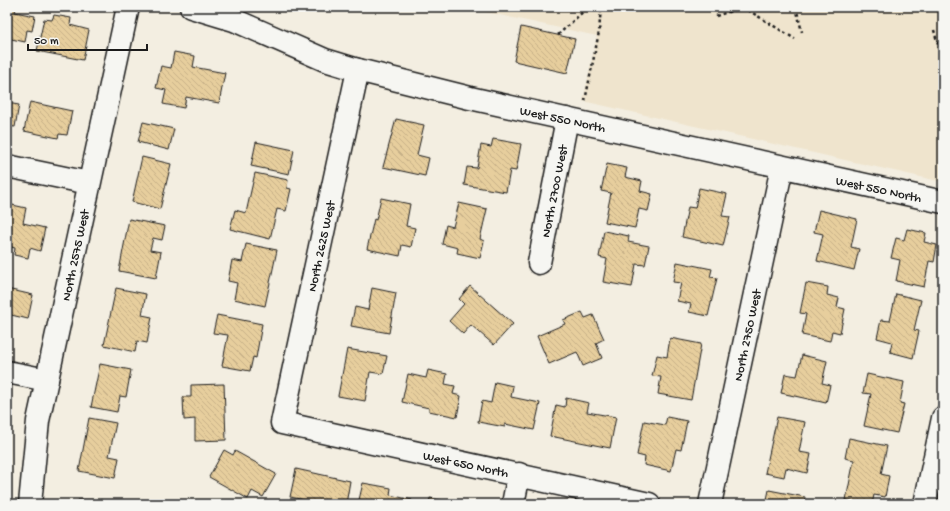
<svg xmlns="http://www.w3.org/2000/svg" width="950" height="511" font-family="'Gochi Hand',sans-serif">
<defs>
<pattern id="building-back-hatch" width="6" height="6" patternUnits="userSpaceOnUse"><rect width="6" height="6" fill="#e7ce9d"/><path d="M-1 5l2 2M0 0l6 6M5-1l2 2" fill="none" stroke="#c6b087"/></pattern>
</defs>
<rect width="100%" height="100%" fill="#f3eee1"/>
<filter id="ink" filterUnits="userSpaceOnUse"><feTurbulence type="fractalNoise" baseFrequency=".025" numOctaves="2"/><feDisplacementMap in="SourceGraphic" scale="8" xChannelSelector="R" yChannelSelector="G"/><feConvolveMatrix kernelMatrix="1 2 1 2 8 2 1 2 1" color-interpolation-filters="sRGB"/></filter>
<g filter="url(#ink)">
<polygon fill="#efe4cd" points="477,7 943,7 943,182 583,101 597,36 477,10"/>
<g fill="url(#building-back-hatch)" stroke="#1c1c1c">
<polygon points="7,7 16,7 15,12 35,16 32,31 27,30 25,42 7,38"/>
<polygon points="54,15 71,18 70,25 89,30 83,60 37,51 44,19 52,20"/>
<polygon points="521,27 575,39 567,73 514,61"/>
<polygon points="174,52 195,56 193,67 225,73 219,103 186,97 184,108 163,104 166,90 156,88 161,66 171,68"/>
<polygon points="30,102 72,111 67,135 59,134 58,138 24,131"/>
<polygon points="7,103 19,105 15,127 7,126"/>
<polygon points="396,119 424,125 417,155 429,158 425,176 383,167"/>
<polygon points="143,122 174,129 169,150 138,142"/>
<polygon points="493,139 521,144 516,171 510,170 506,192 464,185 467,167 477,168 481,145 491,147"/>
<polygon points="256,142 294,150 289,174 251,166"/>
<polygon points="142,157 171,164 160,209 132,202"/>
<polygon points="607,164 627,168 625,177 642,181 640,191 652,194 648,211 639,209 635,228 605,222 611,193 601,191"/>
<polygon points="255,173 288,180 287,188 291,189 286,211 277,209 270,239 230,229 235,210 246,213"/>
<polygon points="699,188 727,194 722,216 730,217 723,246 682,237 688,207 695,208"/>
<polygon points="381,198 410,204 406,226 415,228 411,247 402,245 400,256 367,249 374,219 376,220"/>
<polygon points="459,203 487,209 480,239 484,241 480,258 457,253 458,248 442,244 446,225 453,227"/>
<polygon points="8,204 26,208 23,223 45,228 40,251 30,248 28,258 14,255 15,248 7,246"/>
<polygon points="819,210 857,219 851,247 859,249 854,270 817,261 823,234 814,232"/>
<polygon points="129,219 165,226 162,240 153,238 150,250 161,252 156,278 119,271"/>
<polygon points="907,229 926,233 924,242 937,245 934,262 929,261 924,287 896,281 900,260 891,258 896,238 904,240"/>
<polygon points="604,231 629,236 628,242 649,246 645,265 636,264 632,287 603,282 607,259 599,257"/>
<polygon points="246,244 277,250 265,306 234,299 237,283 228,281 232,260 242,262"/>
<polygon points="677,262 712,269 710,277 717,278 708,316 689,312 691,304 677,301 681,283 673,282"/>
<polygon points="806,283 828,287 827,295 839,298 837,307 845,309 840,333 832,331 830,341 802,335 806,314 800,313"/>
<polygon points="470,286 513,324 494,345 471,325 463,334 449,321 464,304 459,299"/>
<polygon points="116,288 146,294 142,315 152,317 147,343 137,341 135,352 104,345"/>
<polygon points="372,288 396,293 389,333 351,326 355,307 368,310"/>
<polygon points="7,289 33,295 28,319 7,314"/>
<polygon points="896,294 921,300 914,330 919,331 913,358 890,352 892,342 877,338 881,320 890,321"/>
<polygon points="582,312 585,318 593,315 604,339 596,343 602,358 583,366 577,352 549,364 537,336 565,324 563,320"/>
<polygon points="217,315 262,324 256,358 253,357 250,371 222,366 228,335 213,333"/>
<polygon points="670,338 701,344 691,400 658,394 661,377 652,376 657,355 667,357"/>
<polygon points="347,349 387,356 383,374 370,372 365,401 338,396"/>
<polygon points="802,355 827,361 822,383 830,385 826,403 781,393 785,374 797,376"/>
<polygon points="100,364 131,370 126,397 120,396 117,412 91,407"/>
<polygon points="428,370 447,374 445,384 455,386 453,394 461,396 457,417 429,411 429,408 402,402 408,374 426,378"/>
<polygon points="867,374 904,382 900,403 904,404 897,433 864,426 871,394 863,393"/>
<polygon points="495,382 513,386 511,397 540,403 534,430 505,424 505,427 478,422 482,401 491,403"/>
<polygon points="224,384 226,440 195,441 195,419 184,420 183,397 191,397 191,385"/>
<polygon points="566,398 589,403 587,412 616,417 610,448 550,436 556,405 565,407"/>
<polygon points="667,417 687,421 681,450 676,449 671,471 644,465 645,457 637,455 644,421 665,425"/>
<polygon points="777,417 805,422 799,452 811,454 807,473 786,468 784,477 765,473"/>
<polygon points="89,418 116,423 109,456 119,458 115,478 79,471"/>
<polygon points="849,438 887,446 881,474 889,476 885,497 874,495 872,504 846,500 854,460 845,458"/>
<polygon points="224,450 233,455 235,451 276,474 263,497 252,491 248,499 209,477"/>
<polygon points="296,469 350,481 346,504 310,504 310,501 290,497"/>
<polygon points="363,483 391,488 390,495 412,500 411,504 358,504"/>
<polygon points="769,490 805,497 804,504 766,504"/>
<polygon points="430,498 459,504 429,504"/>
<polygon points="78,500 102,500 102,504 77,504"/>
</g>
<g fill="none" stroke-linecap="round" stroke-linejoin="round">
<defs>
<g id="minor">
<polyline points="191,7 234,20 325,60 358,70 470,98 943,202"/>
<polyline points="358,70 282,423 649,504"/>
<polyline points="7,166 89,183"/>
<polyline points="539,263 567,119"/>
<polyline points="7,372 47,380"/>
<polyline points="30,504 38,421 128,7"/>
<polyline points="513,504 519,474"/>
<polyline points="710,504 782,167"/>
<polyline points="925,504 943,418"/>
</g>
</defs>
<use href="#minor" stroke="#1c1c1c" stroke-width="25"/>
<g stroke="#1c1c1c" stroke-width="2.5" stroke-dasharray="3 3" stroke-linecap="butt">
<polyline points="743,7 795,39"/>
<polyline points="796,7 802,32"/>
<polyline points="870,10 872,7"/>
<polyline points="716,16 743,7"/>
<polyline points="934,30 940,52"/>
<polyline points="558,35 588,7"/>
<polyline points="585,101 599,32 601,7"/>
</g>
<use href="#minor" stroke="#f6f6f2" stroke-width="22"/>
</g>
</g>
<g text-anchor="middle" stroke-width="3.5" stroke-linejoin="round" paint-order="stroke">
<g font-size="13" fill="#1c1c1c" stroke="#f6f6f2">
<text transform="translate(563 118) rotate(12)" y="5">West 550 North</text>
<text transform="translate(879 188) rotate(12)" y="5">West 550 North</text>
<text transform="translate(553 191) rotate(-79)" y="5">North 2700 West</text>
<text transform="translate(320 246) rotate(-78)" y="5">North 2625 West</text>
<text transform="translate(74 255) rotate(-78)" y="5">North 2575 West</text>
<text transform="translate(746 335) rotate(-78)" y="5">North 2750 West</text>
<text transform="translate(466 463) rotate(12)" y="5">West 650 North</text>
</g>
</g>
<rect width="950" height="511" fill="none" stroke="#f6f6f2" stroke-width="24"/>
<rect x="12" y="12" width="926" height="487" fill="none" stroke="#1c1c1c" stroke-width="1.5" filter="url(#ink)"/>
<path d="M28 44v6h119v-6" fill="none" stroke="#1c1c1c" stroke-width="2"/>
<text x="34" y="44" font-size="12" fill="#1c1c1c" stroke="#f6f6f2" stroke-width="3" paint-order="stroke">50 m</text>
</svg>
